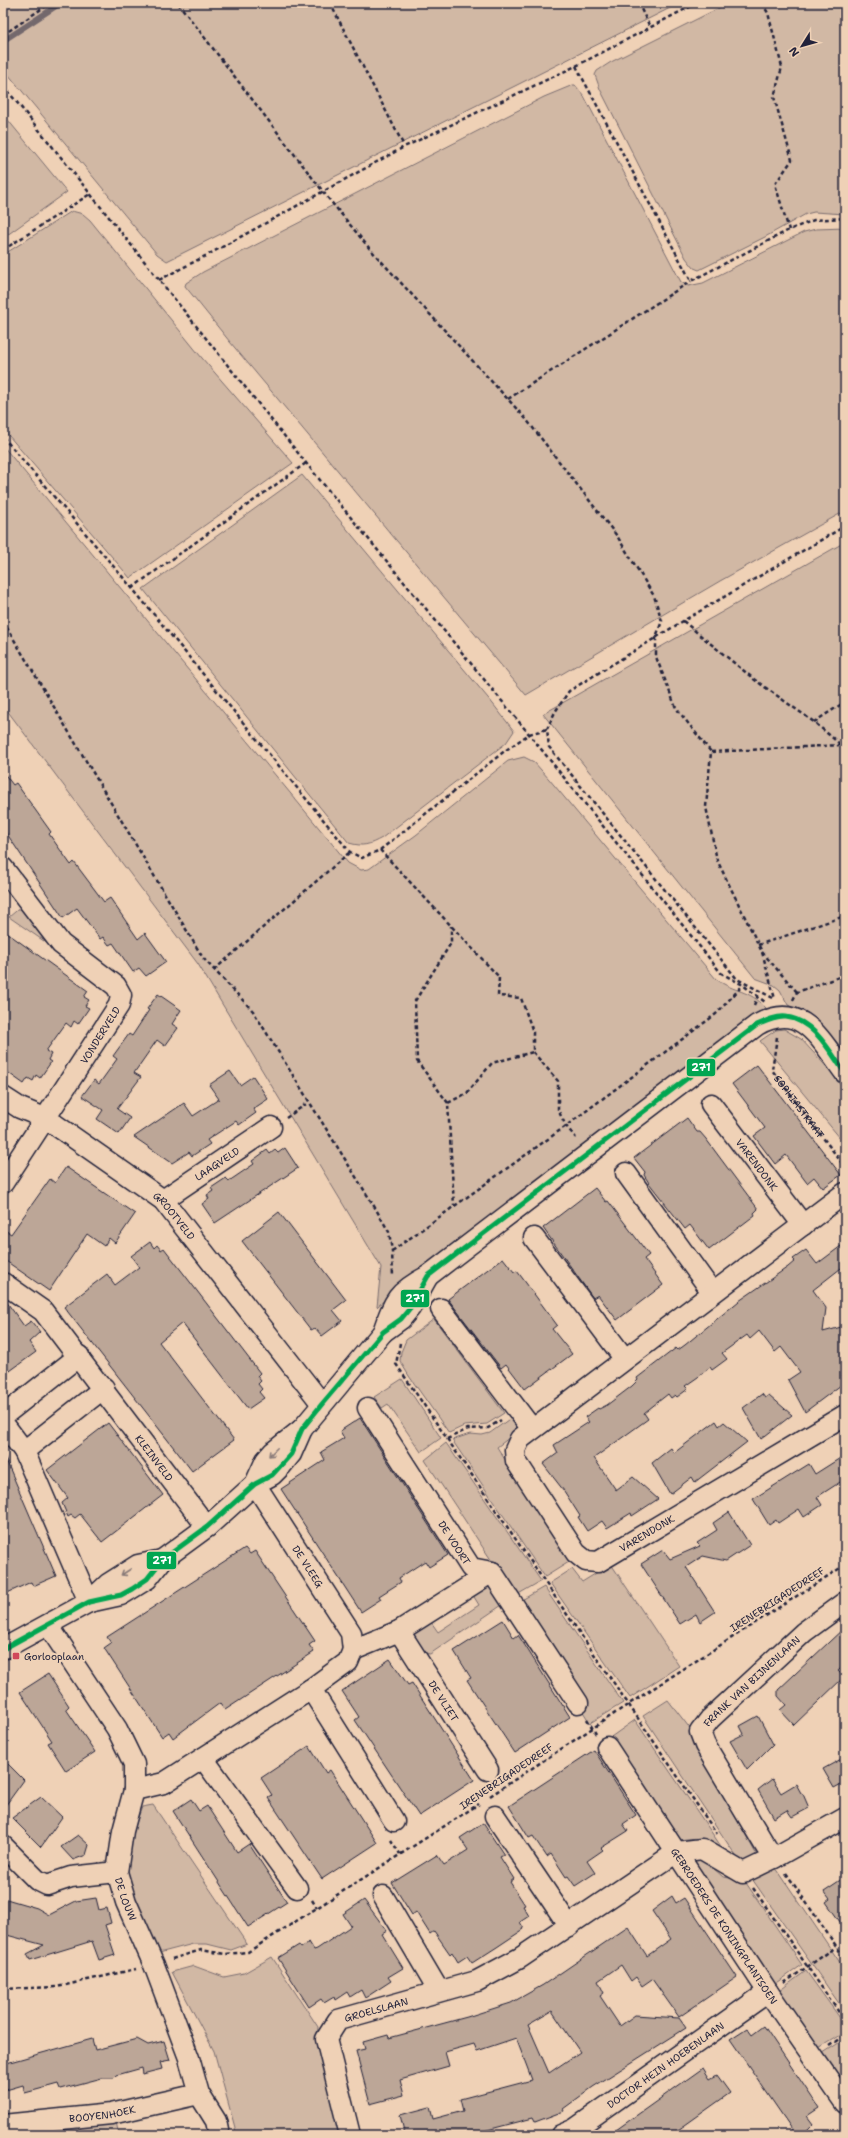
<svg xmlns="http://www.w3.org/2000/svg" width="848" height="2138" font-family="'Shantell Sans',sans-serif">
<rect width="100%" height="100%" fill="#efd1b6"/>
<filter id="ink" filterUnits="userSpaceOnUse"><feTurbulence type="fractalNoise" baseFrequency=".025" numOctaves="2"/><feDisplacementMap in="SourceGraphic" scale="8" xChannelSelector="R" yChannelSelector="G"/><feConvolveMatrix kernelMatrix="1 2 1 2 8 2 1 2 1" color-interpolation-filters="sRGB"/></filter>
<g filter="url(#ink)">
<g fill="#d1b8a4" stroke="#7a6d70">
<polygon points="3,3 680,3 167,261 157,254 3,68"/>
<polygon points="729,3 845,3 845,214 814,212 806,214 765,237 699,270 694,268 686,258 600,89 595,75 597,71 611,62"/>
<polygon points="573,85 575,85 584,96 681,282 688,286 703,283 804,232 816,229 845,228 845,511 720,581 526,695 230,342 185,286 186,283 203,272 544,97"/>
<polygon points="3,114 67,192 3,238"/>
<polygon points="72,211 83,214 90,220 202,358 293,463 130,578 3,429 3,255"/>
<path d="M3 446 348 863 361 870 369 869 416 835 508 761 524 757 534 762 549 779 716 979C735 993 749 989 766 1008L745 1022 403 1283 377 1307 381 1267 198 964 3 705Z"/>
<path d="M302 475 493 704 514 731 506 743 382 838C369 845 363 847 349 843L143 589Z"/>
<polygon points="845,542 845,1051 816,1020 788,1005 780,990 774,985 755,978 543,714"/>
<polygon points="22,906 54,948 9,917"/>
<polygon points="784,1029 801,1039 845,1087 845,1144 760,1041 776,1030"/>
<polygon points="434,1319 504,1413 487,1424 464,1426 449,1433 409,1376 400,1361 401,1352 406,1340"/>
<polygon points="402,1379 441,1438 421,1452 388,1404 382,1408 374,1397"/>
<polygon points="512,1417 522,1428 497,1447 569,1562 545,1577 452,1440 470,1434 482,1435 490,1433"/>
<polygon points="446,1443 541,1581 515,1596 425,1460"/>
<polygon points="611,1564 679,1666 630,1698 550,1583 572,1569 582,1582"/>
<polygon points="488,1581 505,1603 430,1654 424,1653 412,1635 413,1630 429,1619 438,1632 479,1605 471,1592"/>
<polygon points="544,1587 623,1703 590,1723 582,1710 588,1705 520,1601"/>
<polygon points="668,1700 692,1731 692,1739 759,1859 754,1862 740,1862 643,1716"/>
<path d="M635 1720 731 1861C710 1841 707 1834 676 1841L608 1739Z"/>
<path d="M153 1805 247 1944 231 1950 207 1944H193L159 1953C150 1933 126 1886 126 1867 126 1846 135 1826 142 1807Z"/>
<polygon points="686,1855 699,1855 723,1877 744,1880 802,1965 774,1985"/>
<polygon points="776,1868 845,1970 845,2012 750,1876"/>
<polygon points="272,1957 318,2027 317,2036 341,2135 237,2135 214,2051 172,1972 194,1966 224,1977 244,1973"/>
<polygon points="806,1971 845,2025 845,2032 817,2049 779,1991"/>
<polygon points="845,2039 845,2091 820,2055"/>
<polygon points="116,2122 119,2135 82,2135 80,2127"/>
</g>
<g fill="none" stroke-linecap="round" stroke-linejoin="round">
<polyline stroke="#73676c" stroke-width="5.5" points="3,41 61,3"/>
</g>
<g fill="#bca697" stroke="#22223b" fill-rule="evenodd">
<polygon points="3,772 13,785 16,783 51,832 49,834 71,865 74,862 104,902 110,898 138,939 145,933 166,962 146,976 139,968 133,972 113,943 109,945 103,937 100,939 77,908 63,918 3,828"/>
<polygon points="3,930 88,991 84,997 89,1000 85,1006 89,1008 78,1024 74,1021 71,1027 66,1023 46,1051 51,1054 48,1060 51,1062 40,1078 36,1075 33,1081 28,1078 24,1084 3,1069"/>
<polygon points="158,994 181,1010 172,1024 178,1028 165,1046 157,1040 134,1073 141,1077 117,1109 130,1118 119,1134 97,1119 103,1110 82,1096 94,1080 99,1084 117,1059 113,1056 129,1034 132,1036 149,1010 147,1009"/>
<polygon points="757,1065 841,1175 823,1188 814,1177 807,1183 786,1155 775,1164 754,1136 765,1128 732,1084"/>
<polygon points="230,1071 240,1085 253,1076 268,1099 253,1109 256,1113 239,1125 236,1121 207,1140 210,1144 192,1156 189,1152 172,1163 134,1137 184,1103 193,1116 219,1099 209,1085"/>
<polygon points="687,1118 697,1132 700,1132 706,1139 758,1209 754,1213 755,1215 709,1250 690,1225 685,1229 649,1183 644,1175 645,1172 634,1158"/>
<polygon points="285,1148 298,1168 215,1223 202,1204 209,1199 207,1195 213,1191 211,1188 226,1178 229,1181 254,1164 252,1161 267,1150 270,1154 275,1150 278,1153"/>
<polygon points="66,1167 135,1214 115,1243 109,1238 104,1246 87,1234 49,1291 3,1259 3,1229 11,1234 50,1179 55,1183"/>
<polygon points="595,1188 606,1202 608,1201 649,1255 644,1259 663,1285 617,1320 598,1295 593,1298 543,1228"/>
<polygon points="279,1212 346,1300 333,1310 342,1321 322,1336 315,1328 311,1330 242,1241"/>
<polygon points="150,1242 154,1248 157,1245 161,1250 164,1248 260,1373 257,1376 261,1381 258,1384 262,1389 259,1392 264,1398 248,1409 182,1323 159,1342 234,1440 192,1471 64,1307 107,1274 115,1285 139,1267 131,1256"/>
<polygon points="845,1243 845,1265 813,1290 826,1308 823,1332 845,1326 845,1382 805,1412 788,1380 800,1372 781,1347 775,1352 759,1331 750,1339 747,1335 722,1353 727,1359 712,1370 710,1367 698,1377 685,1386 688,1389 677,1397 675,1395 671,1398 668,1394 644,1413 648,1419 594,1458 616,1490 633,1477 658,1499 632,1516 631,1513 607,1528 602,1521 587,1531 578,1517 580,1516 564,1491 543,1464 558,1453 554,1445 589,1422 585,1417 598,1408 599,1409 607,1405 632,1386 638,1380 637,1378 676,1348 678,1350 685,1345 739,1301 788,1267 795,1261 793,1259 806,1250 817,1264"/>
<polygon points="503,1258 514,1272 517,1271 523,1279 557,1325 552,1329 572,1354 525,1389 506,1364 501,1368 448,1299"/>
<polygon points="3,1297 24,1326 31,1321 40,1332 29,1342 36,1352 3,1376"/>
<polygon points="762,1394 765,1398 769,1395 792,1415 761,1439 743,1408"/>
<polygon points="360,1418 448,1555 429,1567 425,1561 399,1578 401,1582 379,1596 381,1599 361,1612 281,1489 325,1460 321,1452 344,1438 340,1431"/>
<polygon points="716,1421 719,1426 724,1422 747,1442 695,1482 692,1477 670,1494 652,1463 671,1448 674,1453"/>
<polygon points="108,1423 163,1495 102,1542 80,1514 75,1518 71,1515 68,1517 62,1503 68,1498 47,1470"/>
<polygon points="3,1453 56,1576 33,1586 31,1582 3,1595"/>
<polygon points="845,1455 845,1479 817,1497 822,1505 804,1517 799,1509 778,1523 776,1520 769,1525 753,1499 809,1464 815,1474"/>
<polygon points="729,1512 750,1545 726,1561 703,1556 686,1567 715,1612 700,1622 696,1614 680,1624 641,1564 663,1550 670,1559 700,1546 697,1543 717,1530 713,1523"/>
<polygon points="245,1548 250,1554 255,1551 315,1641 309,1645 314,1652 225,1710 220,1703 173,1738 169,1732 162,1737 104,1648 111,1643 107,1637"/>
<polygon points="503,1620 514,1638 518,1635 524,1644 570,1717 515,1753 467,1680 471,1678 454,1651"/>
<polygon points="845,1627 845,1664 838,1671 844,1677 794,1725 780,1710 786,1705 778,1696 778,1690"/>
<polygon points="390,1659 408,1685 412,1683 474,1780 419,1816 355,1720 359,1717 342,1691"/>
<polygon points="48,1674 69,1706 66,1709 95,1752 66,1771 48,1743 52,1741 20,1692"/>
<polygon points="758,1716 773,1744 747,1770 730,1741 744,1734 740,1726"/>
<polygon points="309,1746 326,1773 330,1770 377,1843 322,1879 268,1798 272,1795 261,1778"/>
<polygon points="594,1750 636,1815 623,1824 628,1831 601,1848 603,1850 587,1861 595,1873 575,1886 568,1876 566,1877 551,1854 547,1857 533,1836 529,1838 509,1806"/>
<polygon points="845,1757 845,1782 834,1788 823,1769"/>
<polygon points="3,1759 24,1780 3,1809"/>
<polygon points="772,1779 781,1793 796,1784 801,1793 803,1794 809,1808 792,1817 787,1810 774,1818 758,1790"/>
<polygon points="41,1797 62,1817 41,1847 12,1818"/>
<polygon points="191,1799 199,1811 207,1806 237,1852 249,1844 287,1902 248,1927 173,1811"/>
<polygon points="483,1823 504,1855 500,1857 514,1879 510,1882 525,1905 523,1906 529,1916 520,1922 524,1929 497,1947 472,1963 467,1956 458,1962 452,1952 450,1954 434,1931 430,1934 416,1912 412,1915 392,1883 437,1855 444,1865 468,1850 460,1838"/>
<polygon points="78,1835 89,1845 86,1855 73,1860 61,1847"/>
<polygon points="845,1877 845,1929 826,1902 830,1899 824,1891"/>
<path d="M672 1896 676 1903 684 1898 737 1977 679 2017 652 1979 642 1986 636 1977 631 1981 621 1965 598 1981 604 1993 600 1996 620 2026 635 2015 679 2018 686 2028 593 2087 563 2109 564 2111 535 2122 533 2118 468 2135H405L400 2115 430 2107 433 2119 463 2111 460 2099 532 2080 516 2038 477 2051 474 2044 445 2052 449 2066 400 2080 404 2095 370 2104 356 2051 365 2049 363 2042 388 2035 389 2038 467 2017 511 2003 543 1985 628 1927 647 1956 671 1939 652 1911ZM552 2011 580 2052 549 2073 528 2025Z"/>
<polygon points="3,1898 37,1908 49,1915 76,1901 96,1898 99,1910 107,1908 111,1923 105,1925 115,1955 99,1960 92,1941 30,1960 27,1954 44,1945 3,1934"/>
<polygon points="364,1900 387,1931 382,1934 403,1968 388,1977 391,1981 365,1998 361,1990 350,1997 347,1992 335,2000 334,1997 324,2003 321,1999 309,2007 278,1958 299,1945 301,1948 309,1942 314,1950 317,1949 351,1926 343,1914"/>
<polygon points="764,2026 819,2108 807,2116 813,2124 802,2135 796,2135 730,2039 747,2028 752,2035"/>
<polygon points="92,2039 95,2050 137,2039 148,2045 164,2041 170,2060 160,2062 162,2069 150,2072 143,2074 142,2068 117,2075 114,2078 102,2078 60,2089 58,2084 25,2093 23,2085 6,2090 3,2080 3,2064"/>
<polygon points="703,2068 710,2079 717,2075 730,2093 671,2135 609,2135"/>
</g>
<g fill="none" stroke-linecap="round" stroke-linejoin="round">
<defs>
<g id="minor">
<polyline points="3,868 61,944 116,986 121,995 119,1005 3,1183"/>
<path id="s2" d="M3 1097 20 1108 47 1119 163 1200 322 1404"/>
<path id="s3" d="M711 1104 803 1225"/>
<polyline points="626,1173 712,1292"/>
<path id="s4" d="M845 1193 520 1439 515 1450 516 1461 576 1553 586 1561 598 1562 845 1415"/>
<path id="s5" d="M163 1200 271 1127"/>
<polyline points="534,1238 624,1358"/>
<path id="s6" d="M3 1283 43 1311 207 1527"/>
<polyline points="441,1309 532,1429"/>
<path d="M383 1332C394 1300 397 1292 428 1276L757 1025C802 999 821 1041 845 1073"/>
<path id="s7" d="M368 1408 471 1568 492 1572 578 1703"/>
<polyline points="3,1416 79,1356"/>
<polyline points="3,1423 24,1451"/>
<polyline points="255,1484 266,1460 273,1452 302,1429 383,1332 401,1319 410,1308 428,1276"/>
<path id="s8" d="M255 1484 351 1633 353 1650"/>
<polyline points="89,1602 121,1595 147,1579 162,1560 207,1527 255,1484 272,1475 282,1465 291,1454 302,1429"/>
<polyline points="89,1602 24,1451 104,1388"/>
<path id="s9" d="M48 1625 117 1729 134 1764V1790L123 1831 117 1872 126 1902 154 1965 189 2058 199 2094 216 2121 219 2135"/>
<path id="s10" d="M399 1631 488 1770"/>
<polyline points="3,1649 89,1602 108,1584 138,1565 162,1560"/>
<polyline points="311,1689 394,1821"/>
<path id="s11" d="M607 1747 768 1992 845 2103"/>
<polyline points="203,1758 297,1888"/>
<polyline points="134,1790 164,1783 311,1689 348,1662 353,1650 399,1631 492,1572"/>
<polyline points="495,1816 569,1926"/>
<polyline points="3,1846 37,1880 47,1885 71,1877 117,1872"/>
<path id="s12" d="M774 1858 766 1847 705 1745 700 1732 710 1719 804 1632 845 1602"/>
<polyline points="383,1896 439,1991"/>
<path id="s13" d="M3 2125 111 2114 199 2094"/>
<path id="s14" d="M350 2135 326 2039 338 2020 477 1981 520 1958 677 1852 702 1849 743 1873 774 1858 845 1818"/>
<path id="s15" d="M561 2135 575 2129 768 1992"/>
</g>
</defs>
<use href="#minor" stroke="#22223b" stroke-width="23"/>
<g stroke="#22223b" stroke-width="2.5" stroke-dasharray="4 3" stroke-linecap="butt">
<polyline points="178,3 328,198 370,249 526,419 617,536 654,596 662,621 656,637 656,657 676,708 711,752 706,807 717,860 762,952 775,999"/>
<polyline points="330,3 404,146"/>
<polyline points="638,3 650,27"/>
<polyline points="762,3 768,13 782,67 774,97 792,160 775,184 789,230"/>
<polyline points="3,35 50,3"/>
<polyline points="576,66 691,281 789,230 814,220 845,218"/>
<polyline points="3,85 306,463 529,734 721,973 743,985 765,1002"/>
<polyline points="3,250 90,194"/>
<polyline points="159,280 213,252 404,147 576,66 697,3"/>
<polyline points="508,399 691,281"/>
<polyline points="3,437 132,588 350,852 362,858 380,850 506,750 529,734 547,729"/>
<polyline points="132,588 306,463"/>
<polyline points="3,621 203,958 253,1011 374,1206 389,1232 392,1251 393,1277"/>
<polyline points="683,621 755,680 814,722 841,745 845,743"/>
<polyline points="814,722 845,702"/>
<polyline points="711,752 841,745 845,756"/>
<polyline points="380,850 499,977 498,996 521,998 533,1032 533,1052 492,1063 467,1093 448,1103 454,1206"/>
<polyline points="758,945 845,916"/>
<polyline points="762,952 797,992"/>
<polyline points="214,970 350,852"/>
<polyline points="773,998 737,979 549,747 547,729 555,712 569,691 683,621 845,526"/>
<polyline points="793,1000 797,992 845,975"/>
<polyline points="754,1005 760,991"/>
<path id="s1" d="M777 1037 772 1070 845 1167"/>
<polyline points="533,1052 558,1081 558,1110 566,1126 576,1138"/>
<polyline points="448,1103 417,1061 415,1001 451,943 451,926"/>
<polyline points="286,1118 309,1102"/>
<polyline points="392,1251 566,1126 716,1014 743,985"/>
<polyline points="400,1343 396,1364 717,1834"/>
<polyline points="447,1439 468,1429 488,1428 501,1420"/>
<polyline points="587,1719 596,1734"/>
<polyline points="490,1796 629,1704 845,1565"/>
<polyline points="391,1840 400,1854"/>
<polyline points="786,1873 845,1959"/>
<polyline points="753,1888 845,2021"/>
<polyline points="312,1900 317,1908"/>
<polyline points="172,1959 201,1950 225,1954 248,1952 479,1804"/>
<polyline points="784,1983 836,1947"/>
<polyline points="3,1989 57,1987 136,1969"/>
<polyline points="829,2046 845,2035"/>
</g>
<use href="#minor" stroke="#efd1b6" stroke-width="20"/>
<defs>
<path id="bus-1" d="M3 1649 89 1602 121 1595 132 1589 147 1579 162 1560 207 1527 255 1484 272 1475 291 1454 302 1429 322 1404 383 1332 401 1319 410 1308 428 1276 757 1025C766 1021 776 1016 786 1017 814 1020 831 1053 845 1073"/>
</defs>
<use href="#bus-1" stroke="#efd1b6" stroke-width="8"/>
<use href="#bus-1" stroke="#00a651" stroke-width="5"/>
</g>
<defs><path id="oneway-shaft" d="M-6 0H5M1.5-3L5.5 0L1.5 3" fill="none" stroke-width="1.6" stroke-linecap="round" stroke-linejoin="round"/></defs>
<g stroke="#887a78">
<use href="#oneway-shaft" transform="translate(273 1452) rotate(135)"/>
<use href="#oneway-shaft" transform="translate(126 1572) rotate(147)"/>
</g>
</g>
<rect fill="#d1495b" stroke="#efd1b6" stroke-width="1.5" x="12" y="1652" width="8" height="8" rx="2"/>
<g text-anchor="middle" stroke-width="4" stroke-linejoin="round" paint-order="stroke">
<g font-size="10" fill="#22223b" stroke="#efd1b6">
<text transform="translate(100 1035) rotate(-58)" y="4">VONDERVELD</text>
<text dy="4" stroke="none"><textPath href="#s1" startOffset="79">SOPHIASTRAAT</textPath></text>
<text dy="4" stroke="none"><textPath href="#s5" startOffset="65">LAAGVELD</textPath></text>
<text dy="4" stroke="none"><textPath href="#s3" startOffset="76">VARENDONK</textPath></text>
<text dy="4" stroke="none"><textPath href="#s2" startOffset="210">GROOTVELD</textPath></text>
<text dy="4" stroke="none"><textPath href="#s6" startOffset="233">KLEINVELD</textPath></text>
<text dy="4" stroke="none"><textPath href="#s4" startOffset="622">VARENDONK</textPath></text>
<text dy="4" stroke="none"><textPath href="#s7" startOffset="160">DE VOORT</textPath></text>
<text dy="4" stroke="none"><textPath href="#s8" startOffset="98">DE VLEEG</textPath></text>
<text transform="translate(777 1599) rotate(-33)" y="4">IRENEBRIGADEDREEF</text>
<text dy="4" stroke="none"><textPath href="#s12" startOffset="219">FRANK VAN BIJNENLAAN</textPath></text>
<text dy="4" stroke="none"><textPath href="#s10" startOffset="83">DE VLIET</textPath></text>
<text transform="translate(506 1776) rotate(-34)" y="4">IRENEBRIGADEDREEF</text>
<text dy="4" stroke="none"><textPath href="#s9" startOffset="302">DE LOUW</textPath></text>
<text dy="4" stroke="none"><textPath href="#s11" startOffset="214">GEBROEDERS DE KONINGPLANTSOEN</textPath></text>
<text dy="4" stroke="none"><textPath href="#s14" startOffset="161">GROELSLAAN</textPath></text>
<text dy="4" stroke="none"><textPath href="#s15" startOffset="126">DOCTOR HEIN HOEBENLAAN</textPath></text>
<text dy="4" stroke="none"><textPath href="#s13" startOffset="100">BOOYENHOEK</textPath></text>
</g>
<g font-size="10" fill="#22223b" stroke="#efd1b6" text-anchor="start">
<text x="24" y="1660">Gorlooplaan</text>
</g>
</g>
<g stroke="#efd1b6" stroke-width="1.5">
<rect x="686" y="1058" width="30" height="19" rx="4" fill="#00a651"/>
<rect x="400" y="1289" width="30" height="19" rx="4" fill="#00a651"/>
<rect x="146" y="1551" width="31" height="19" rx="4" fill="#00a651"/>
</g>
<g font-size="11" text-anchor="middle" font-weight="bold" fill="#fff">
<text x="701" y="1071">271</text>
<text x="415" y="1302">271</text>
<text x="162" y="1564">271</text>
</g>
<rect width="848" height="2138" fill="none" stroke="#efd1b6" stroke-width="16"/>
<rect x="8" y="8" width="832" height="2122" fill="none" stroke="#22223b" stroke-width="1.5" filter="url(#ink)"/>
<g transform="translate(802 46) rotate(233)" stroke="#efd1b6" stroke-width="3" paint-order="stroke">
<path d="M0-3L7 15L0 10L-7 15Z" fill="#22223b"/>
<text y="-6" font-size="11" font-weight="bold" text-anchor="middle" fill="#22223b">N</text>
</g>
</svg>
